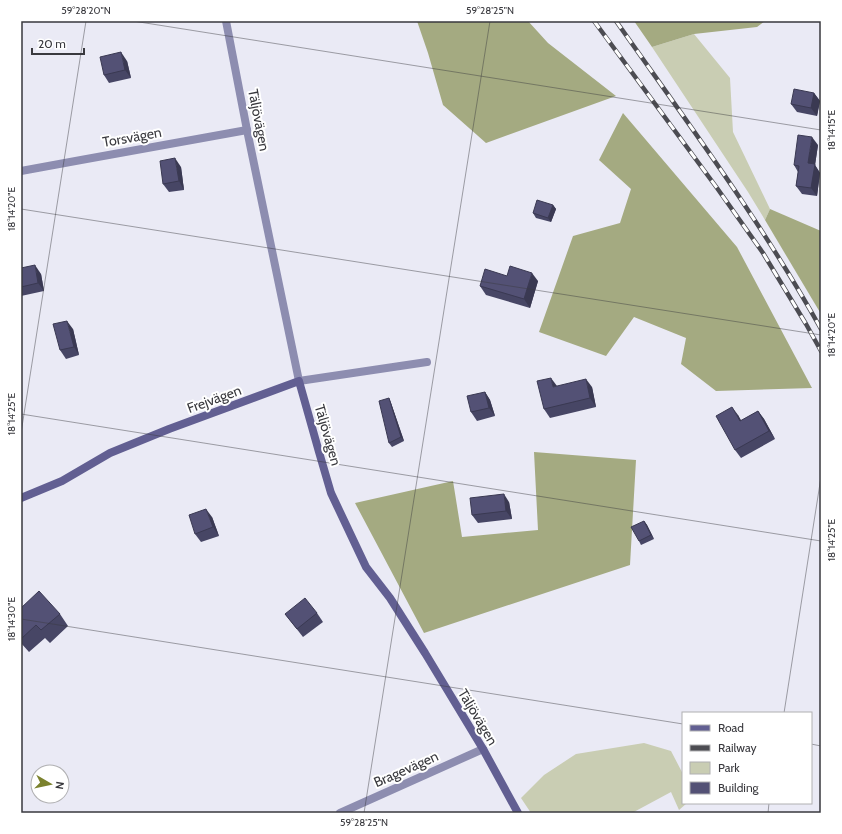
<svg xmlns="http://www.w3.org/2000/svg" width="842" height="834" font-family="Cabin,sans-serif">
<rect width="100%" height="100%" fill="#eaeaf5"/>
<g fill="#c9cdb3">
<polygon points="694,34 730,78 733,132 770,209 765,220 748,192 652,47"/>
<polygon points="644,743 671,751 683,774 683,803 687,803 679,810 671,792 632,813 531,813 521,798 544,775 576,754"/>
</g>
<g fill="#a4aa81">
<polygon points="417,21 528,21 548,43 616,96 486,143 443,105 428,53"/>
<polygon points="634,21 765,21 757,27 694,34 652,47"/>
<polygon points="623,113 737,247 812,388 716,391 681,364 686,338 634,317 606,356 539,332 573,236 620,223 631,189 599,160"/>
<polygon points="770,209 821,231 821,314 765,220"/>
<polygon points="534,452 636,460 630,565 424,633 355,503 453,481 462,537 538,530"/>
</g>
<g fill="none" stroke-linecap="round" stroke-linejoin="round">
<g stroke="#8d8db0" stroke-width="8">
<polyline points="226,21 247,130 299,381 427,362"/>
<polyline points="21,171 81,160 247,130"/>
<polyline points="340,813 483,749"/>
</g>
<polyline stroke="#625f92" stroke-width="8" points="21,498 62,481 110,453 169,429 299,381 319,452 331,493 366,567 390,598 425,653 483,749 518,813"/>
<defs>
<g id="rail">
<polyline points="594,21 717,188 763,253 806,324 821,351"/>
<path d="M616 21C687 122 761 221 821 329"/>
</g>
</defs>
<use href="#rail" stroke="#4c4c52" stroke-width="4.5"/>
<use href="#rail" stroke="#fff" stroke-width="3" stroke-dasharray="9" stroke-linecap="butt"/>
</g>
<g fill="#474665">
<polygon points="127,61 131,78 109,83 104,75"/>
<polygon points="814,93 820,101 817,116 797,112 791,104"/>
<polygon points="818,145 815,165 820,173 817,196 802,194 796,186 798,172 794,165"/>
<polygon points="181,167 184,190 169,192 163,184"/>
<polygon points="553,205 556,209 551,222 536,218 533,213"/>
<polygon points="21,268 41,274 44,291 21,296"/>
<polygon points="507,276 538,281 530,308 486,295 480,286"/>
<polygon points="73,329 79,355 66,359 60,350"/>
<polygon points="557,386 592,387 596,407 550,418 544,409"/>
<polygon points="485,392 490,400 495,416 477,421 471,412"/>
<polygon points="389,398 391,403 404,441 392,447 389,443"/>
<polygon points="758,411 764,419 775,439 741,458 735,450 738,415 741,421"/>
<polygon points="509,502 512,519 478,523 472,515"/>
<polygon points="212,517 219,536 201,542 195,534"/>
<polygon points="644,521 647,525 654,539 641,545 639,541"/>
<polygon points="21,608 60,614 68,626 50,643 45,638 29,652 21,643"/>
<polygon points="317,613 323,622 303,637 285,614"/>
</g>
<g fill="#3a3952">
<polygon points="121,52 127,61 131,78 125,70"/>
<polygon points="814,93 820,101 817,116 811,108"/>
<polygon points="812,137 818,145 815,165 820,173 817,196 811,188 808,163"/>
<polygon points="175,158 181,167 184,190 179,181"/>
<polygon points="553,205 556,209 551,222 548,218"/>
<polygon points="35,265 41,274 44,291 38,283"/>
<polygon points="532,273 538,281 530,308 524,299"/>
<polygon points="67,321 73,329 79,355 74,347"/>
<polygon points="551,378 557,386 553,387"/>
<polygon points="586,379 592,387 596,407 590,398"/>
<polygon points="485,392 490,400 495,416 489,408"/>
<polygon points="389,398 391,403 404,441 401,437"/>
<polygon points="732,407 738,415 746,429 740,421"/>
<polygon points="758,411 764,419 775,439 769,431"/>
<polygon points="504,494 509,502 512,519 506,511"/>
<polygon points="206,509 212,517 219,536 213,527"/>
<polygon points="644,521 647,525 654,539 651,535"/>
</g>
<g fill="#535175" stroke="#3a3952">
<polygon points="121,52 125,70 104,75 100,57"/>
<polygon points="794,89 814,93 811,108 791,104"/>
<polygon points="798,135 812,137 808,163 815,164 811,188 796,186 799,166 794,165"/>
<polygon points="175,158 179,181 163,184 160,161"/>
<polygon points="537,200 553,205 548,218 533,213"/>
<polygon points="35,265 38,283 21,287 21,268"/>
<polygon points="510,266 532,273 524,299 480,286 485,269 507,276"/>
<polygon points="67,321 74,347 60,350 53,324"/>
<polygon points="551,378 553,387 586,379 590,398 544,409 537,381"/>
<polygon points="485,392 489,408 471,412 467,396"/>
<polygon points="389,398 401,437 389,443 379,401"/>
<polygon points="732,407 740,421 758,411 769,431 735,450 716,416"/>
<polygon points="504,494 506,511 472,515 470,498"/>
<polygon points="206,509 213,527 195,534 189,515"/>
<polygon points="644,521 651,535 639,541 631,527"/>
<polygon points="39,591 60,614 41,630 36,625 21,639 21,608"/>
<polygon points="305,598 317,613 297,629 285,614"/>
</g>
<path fill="none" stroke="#39393e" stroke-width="1" stroke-opacity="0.45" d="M133 21 821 130M21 209 821 335M21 414 821 541M21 433 86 21M21 619 683 724M784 713 821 477M811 744 821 746M364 813 490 21M768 813 769 803"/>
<g text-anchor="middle" stroke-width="4" stroke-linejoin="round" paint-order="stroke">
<g font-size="14" fill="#39393e" stroke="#fff">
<text transform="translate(259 120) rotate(79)" y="5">Täljövägen</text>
<text transform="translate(132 137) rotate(-10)" y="5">Torsvägen</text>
<text transform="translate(214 399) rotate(-20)" y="5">Frejvägen</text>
<text transform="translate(328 435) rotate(74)" y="5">Täljövägen</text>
<text transform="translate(478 717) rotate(59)" y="5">Täljövägen</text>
<text transform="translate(406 769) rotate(-24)" y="5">Bragevägen</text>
</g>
</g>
<rect width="842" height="834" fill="none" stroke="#ffffff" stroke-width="44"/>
<rect x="682" y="712" width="130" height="92" fill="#ffffff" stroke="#b0b0b2"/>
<rect x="690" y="725" width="20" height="6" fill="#625f92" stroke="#b0b0b2"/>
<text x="718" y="732" font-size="12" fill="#39393e">Road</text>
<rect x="690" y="745" width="20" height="6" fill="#4c4c52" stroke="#b0b0b2"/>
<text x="718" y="752" font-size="12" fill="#39393e">Railway</text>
<rect x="690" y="762" width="20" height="12" fill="#c9cdb3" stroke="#b0b0b2"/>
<text x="718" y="772" font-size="12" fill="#39393e">Park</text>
<rect x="690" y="782" width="20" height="12" fill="#535175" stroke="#b0b0b2"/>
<text x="718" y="792" font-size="12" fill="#39393e">Building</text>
<g transform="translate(50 784) rotate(99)"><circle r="19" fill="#ffffff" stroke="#b0b0b2"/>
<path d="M0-3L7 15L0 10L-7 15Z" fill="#7b822e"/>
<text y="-6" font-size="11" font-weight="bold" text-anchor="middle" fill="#39393e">N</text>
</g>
<path d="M32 48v6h52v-6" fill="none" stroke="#39393e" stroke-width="2"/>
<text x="38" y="48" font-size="12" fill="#39393e" stroke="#ffffff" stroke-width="3" paint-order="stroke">20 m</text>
<rect x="22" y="22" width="798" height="790" fill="none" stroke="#39393e" stroke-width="1.5"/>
<g font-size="10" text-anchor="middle" fill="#39393e">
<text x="86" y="14">59°28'20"N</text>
<text x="490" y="14">59°28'25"N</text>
<text transform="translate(831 130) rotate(-90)" y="4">18°14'15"E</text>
<text transform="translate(11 209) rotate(-90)" y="4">18°14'20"E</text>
<text transform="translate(831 335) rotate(-90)" y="4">18°14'20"E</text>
<text transform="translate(11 414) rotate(-90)" y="4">18°14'25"E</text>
<text transform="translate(831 540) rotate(-90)" y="4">18°14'25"E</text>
<text transform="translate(11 619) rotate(-90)" y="4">18°14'30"E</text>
<text x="364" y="826">59°28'25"N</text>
</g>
</svg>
